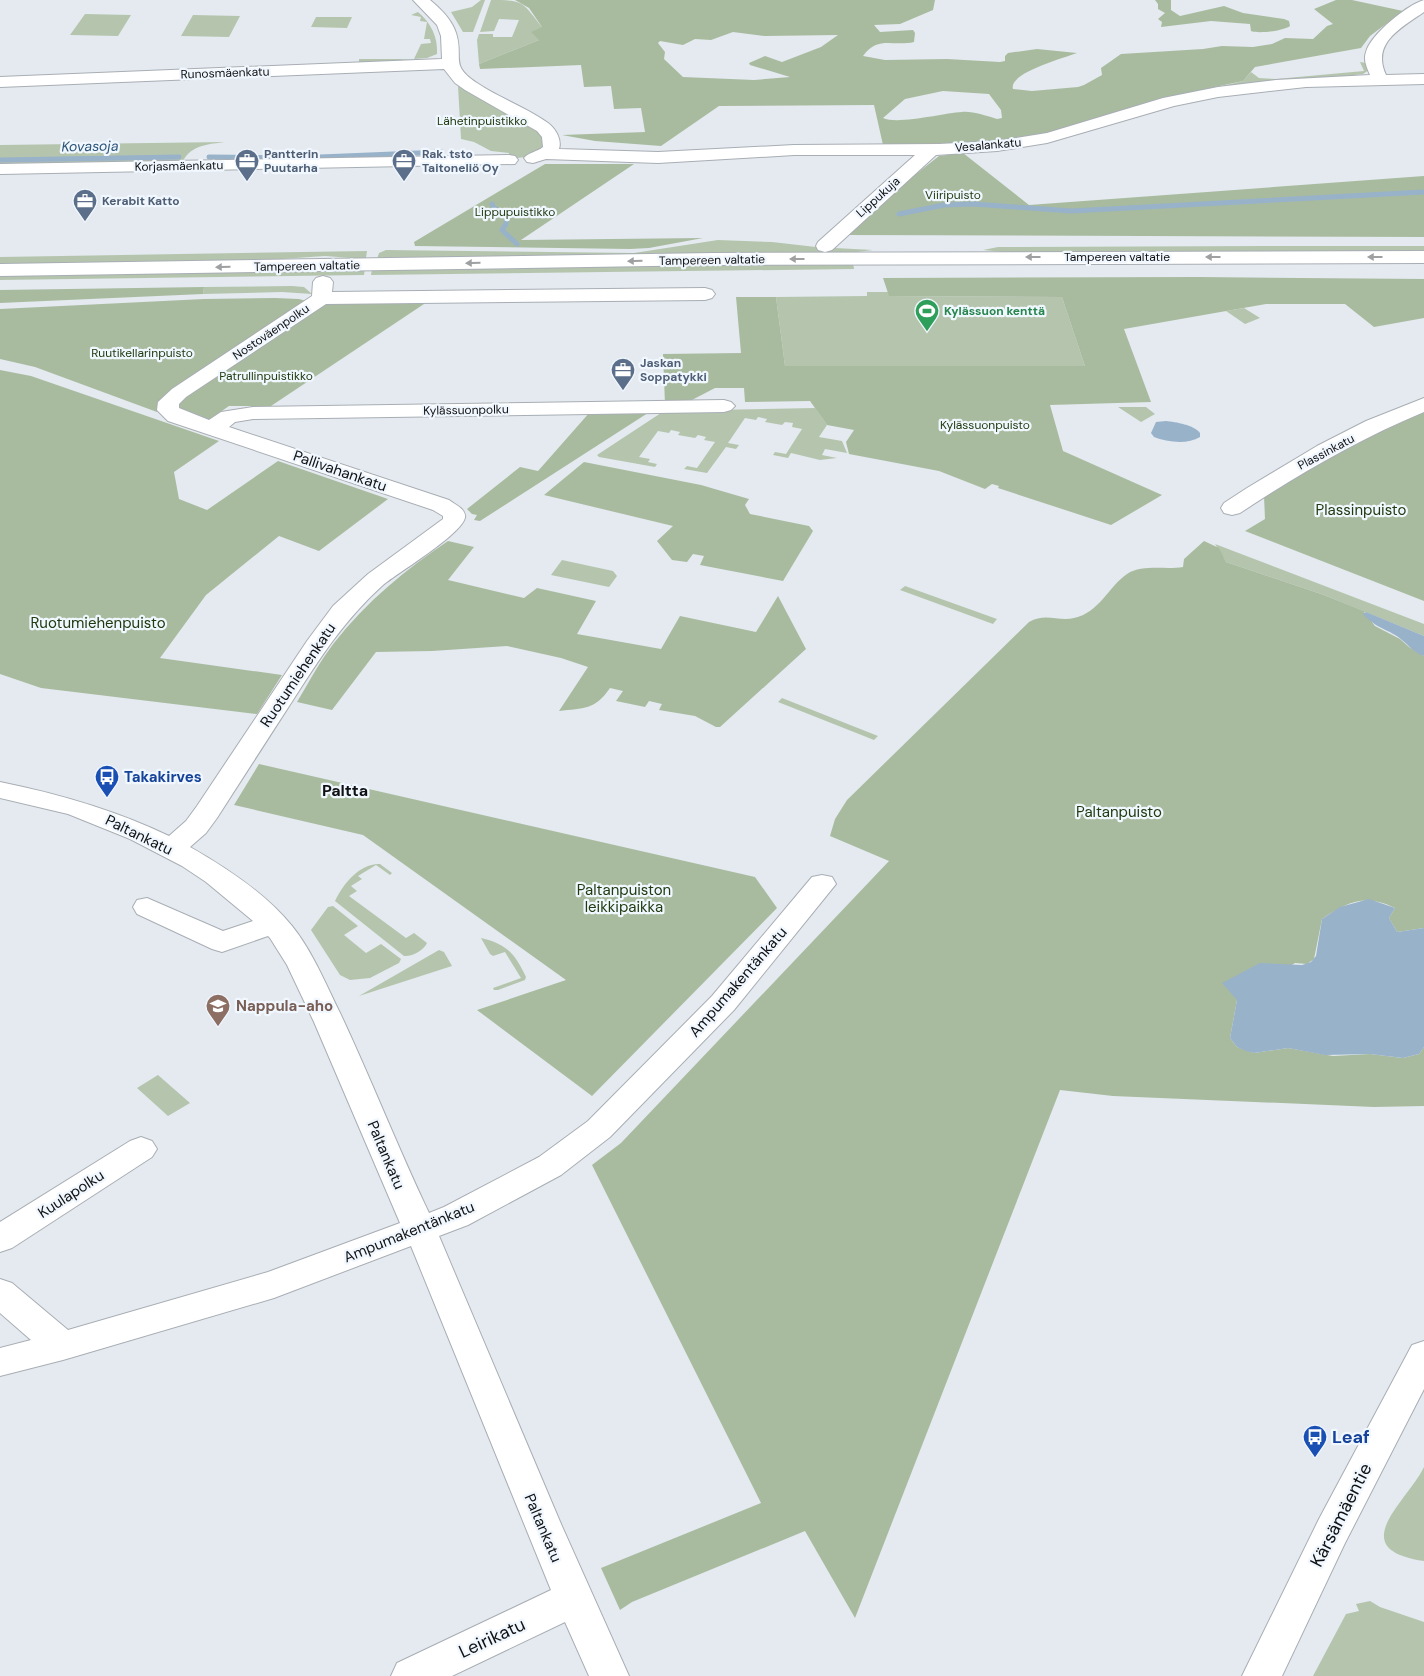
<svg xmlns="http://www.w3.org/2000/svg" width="1424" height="1676" font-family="'DM Sans',sans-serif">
<rect width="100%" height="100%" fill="#e4eaf0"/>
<g fill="#b5c5ad">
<polygon points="481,0 485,0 473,32 463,32 451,12 472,7"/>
<path d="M491 0C525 0 522 2 542 27L539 40 479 64 477 40 479 34H493V37H512L519 20 499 19 494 31 480 32Z"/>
<path d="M418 12C431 23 438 37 437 54L427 58 359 63V59H414L421 44 431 43 430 39H424L427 22 420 21 421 17 411 15Z"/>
<polygon points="85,14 131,15 118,36 70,35"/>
<polygon points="193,15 240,16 229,37 181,36"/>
<polygon points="316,17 352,17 347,28 311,27"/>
<polygon points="1360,62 1366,63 1369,70 1363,74 1194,93 1243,81 1251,72 1259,78 1276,79 1364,71"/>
<polygon points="458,86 540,130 549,143 534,156 509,159 509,153 491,151 474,142 461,139"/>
<path d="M226 142C209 144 191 145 183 161L0 166V145Z"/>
<polygon points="718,240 772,242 816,247 873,250 849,253 377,259 379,253 386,250 634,253"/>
<polygon points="1264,246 1424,246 1424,253 1003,252 983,250 998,247"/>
<polygon points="367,251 366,258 364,259 325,256 267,260 0,265 0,257"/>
<polygon points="853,262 854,269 371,275 372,269"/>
<polygon points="365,268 364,275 0,280 0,275"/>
<polygon points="292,286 304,287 312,294 282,292 203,294 204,287"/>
<polygon points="867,292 889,292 890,296 1062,297 1085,366 785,366 776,297 867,296"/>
<polygon points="1244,308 1260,318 1245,324 1226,311"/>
<polygon points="1118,407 1146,407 1155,414 1141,422"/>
<polygon points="815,408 827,425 819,437 842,441 847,453 825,449 822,455 837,458 820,460 791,453 788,458 773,455 775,452 786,454 802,429 792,427 793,423 785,422 782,425 765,422 767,419 758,417 756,420 745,418 728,443 739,445 736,449 726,447 707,473 684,469 687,466 697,468 715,442 704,440 706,437 698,435 695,438 678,435 680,432 671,430 669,433 658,431 639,457 650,459 648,462 657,464 655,467 599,457 597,455 664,411"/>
<polygon points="1215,544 1424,624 1424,636 1324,595 1226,562"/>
<polygon points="562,560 613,571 617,576 609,587 551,575"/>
<polygon points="905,586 997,619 993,624 900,590"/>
<polygon points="782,698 878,736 874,740 778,702"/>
<path d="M380 864 392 873 390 875 376 865 358 876 362 879 351 886 357 891 349 896 406 938 414 933 427 943C424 950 412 957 404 956L335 901C343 884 360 863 380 864Z"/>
<polygon points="333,906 358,926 344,935 366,953 381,944 401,959 399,963 370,978 350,980 340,975 311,930 328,907"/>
<path d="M481 938C507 944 515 954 526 977L525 980 498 990H494L493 988 521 978 505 952 493 956 490 954Z"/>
<polygon points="439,950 444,952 452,966 359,996"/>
<polygon points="158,1075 190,1103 168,1116 137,1088"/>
<path d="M1424 1467V1561C1343 1549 1407 1502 1424 1467Z"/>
<polygon points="1370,1601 1380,1607 1424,1622 1424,1676 1313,1676 1346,1614 1359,1611 1356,1604"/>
</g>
<g fill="#a8bb9f" fill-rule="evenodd">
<path d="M515 0H935L933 10 900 24 874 25 880 32 913 30 915 33 914 42C893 47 878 35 863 56L885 60 947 59 1000 62 1005 61V56L1008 53 1037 49 1077 53C1064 58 1008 73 1013 89L1032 91 1078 87 1084 85 1102 75 1101 68 1121 54 1203 49 1222 46 1253 47 1272 44 1285 38 1313 39 1327 26 1333 24 1314 9 1336 0H1352L1403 11 1370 36 1361 48 1255 67 1243 81 1215 87 1042 135 985 143 883 145 874 105 719 106 661 146 595 141 562 135 645 132 641 108 614 109 611 86 584 87 581 65 480 69 479 64 539 40 531 32 542 27 529 8ZM733 32 765 36 838 35 821 47 782 62 765 56 749 63 750 65 790 77 754 80 683 77 664 59 665 52 658 43 660 41 683 45 695 39 711 40ZM943 91 989 94 1001 110 1002 118 997 119C986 116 973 111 962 112 943 113 898 125 883 118L905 99Z"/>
<path d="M1155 0H1171V10L1180 16 1224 6 1243 13 1284 19 1289 21 1290 26C1284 31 1257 34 1251 31L1250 24 1211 21 1161 27 1162 22 1158 19 1165 13 1158 9V4Z"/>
<polygon points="963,153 1029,205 1424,176 1424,237 847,235 870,210 939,156"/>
<polygon points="545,164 634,164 521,240 703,238 649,248 630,249 415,246 414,242"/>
<polygon points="1199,277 1424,279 1424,318 1374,327 1345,304 1266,304 1124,329 1151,402 1050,405 1063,451 1162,495 1111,525 998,488 999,486 992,484 985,489 939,471 849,454 846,442 854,430 827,425 810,401 745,402 744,388 715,388 690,401 665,404 663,354 741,353 736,297 776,297 785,366 1085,366 1062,297 889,296 883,278"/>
<polygon points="204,287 203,294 0,303 0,290"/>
<polygon points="275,298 299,299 306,301 165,402 157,412 35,367 0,359 0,309 204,299"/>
<polygon points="335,302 427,302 265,410 254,410 251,406 229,406 206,422 178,409 179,401 324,304"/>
<polygon points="0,370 31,376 219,441 174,472 179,499 207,510 278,461 388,499 319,551 279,536 206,595 160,658 282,675 257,714 41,688 0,674"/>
<polygon points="1424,410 1424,601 1245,531 1265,519 1264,496 1341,450"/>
<polygon points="651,411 480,521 474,520 477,515 472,514 467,509 520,467 538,471 590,412"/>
<polygon points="584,462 701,485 749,499 745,505 750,514 809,526 813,531 783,581 700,565 704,556 693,554 687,562 672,560 657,541 673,526 544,495"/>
<path d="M448 541 474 547 448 580 524 598 537 588 596 601 577 634 661 649 680 616 756 632 778 596 806 649 720 727H716L695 716 659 710 662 704 649 701 645 707 616 701 623 691 610 688C595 710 584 708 559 711L588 667 561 658 507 646 432 651 376 652 332 710 297 702C309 682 320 661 334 643 366 602 406 569 448 541Z"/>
<path d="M1204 541 1219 548 1226 562 1324 595 1366 612H1364L1375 626 1400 639 1409 647 1424 656V928L1397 932 1389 918 1395 908C1365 894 1349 901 1322 919L1314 959 1307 964 1295 963 1237 1000 1230 1038 1237 1047 1254 1053 1288 1048 1333 1056 1370 1054 1403 1058 1419 1054 1424 1047V1106L1374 1107 1113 1096 1060 1090 855 1618 805 1531 632 1602 620 1610 601 1568 761 1503 592 1165 621 1143 889 861 830 836 835 819 847 800 1029 622C1046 612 1058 622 1074 618 1099 613 1109 586 1127 574 1142 564 1166 570 1183 567L1184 559Z"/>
<polygon points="259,764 755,877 777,908 592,1096 477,1010 566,980 363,835 234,805"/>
</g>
<g fill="#98b2ca">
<path d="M1166 421C1176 422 1194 425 1200 433V437C1187 445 1167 442 1154 437L1151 433 1156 422Z"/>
<path d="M1366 612 1424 636V656C1415 653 1409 646 1402 640 1389 629 1376 629 1363 614Z"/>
<polygon points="1369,899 1395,908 1389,918 1397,932 1424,928 1424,1047 1419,1054 1403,1058 1370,1054 1325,1055 1288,1048 1254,1053 1246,1051 1237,1047 1230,1038 1237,1000 1222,983 1260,963 1302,965 1311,962 1316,956 1322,919 1340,907"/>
</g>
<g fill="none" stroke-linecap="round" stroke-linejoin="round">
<g stroke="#98b2ca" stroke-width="5">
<polyline points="209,157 296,158 442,152"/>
<polyline points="0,160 179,157"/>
<polyline points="492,204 494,208 507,216 506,224 502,230 517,244"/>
<polyline points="899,214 944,205 974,204 1071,211 1424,192"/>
</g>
<defs>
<g id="minor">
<path d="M413 0H430C441 9 452 20 456 33 464 58 449 65 477 83 499 98 526 107 548 123 556 129 562 140 559 149L658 152 794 145 939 144 997 141 1047 133 1163 98 1218 87 1276 80 1370 75C1367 68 1363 60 1366 52 1371 34 1407 5 1424 0V12C1401 28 1371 43 1386 75L1424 74V84L1306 87 1218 97 1174 106 1047 143 997 151 936 155 832 250 825 252 818 250 816 246 818 242 915 155H794L658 163 546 159 533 163 527 162 524 158C529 152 537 152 543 147L542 137 537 131 465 90 455 83 444 69 0 87V77L442 59 441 36 437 25Z"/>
<polygon points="509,155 515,156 518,160 515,164 0,174 0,164"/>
<path d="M323 276 330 278 333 282 332 292 705 288 712 290 715 294 712 298 705 300 326 304 186 397 179 404V408L209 420 221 412 253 407 724 400 731 402 735 406 731 410 724 412 253 419 235 422 229 427 449 500C454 504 464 508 465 515 469 530 396 574 383 585 345 619 320 658 293 700 267 740 242 779 217 818L206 833 190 847C227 868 265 893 292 926 313 952 326 985 341 1015 372 1081 398 1148 429 1213L444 1207 539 1157 588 1121 712 996 812 877 822 875 832 877 836 884 734 1010 610 1137 561 1175 468 1225 439 1236 561 1524 629 1676H589L565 1622 452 1676H391L397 1663 551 1590 411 1246 274 1298 63 1360 0 1376V1348L31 1340 0 1313V1279L12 1283 68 1330 268 1272 400 1223 314 1022 287 965 270 938 268 936 222 952 212 949 137 914 133 907 137 900 147 898 223 931 253 921 206 882 182 866 130 839 68 814 0 798V782C59 794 115 810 169 836L186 821 197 806 307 641 333 606 368 574 443 519V516L433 510 168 421 157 410 158 402 172 389 312 296 313 282 316 278Z"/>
<path d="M1424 398V412C1359 439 1299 474 1240 513L1232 515 1224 513 1221 508 1224 503 1247 488 1317 446 1366 421Z"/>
<polygon points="141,1137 152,1141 157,1149 152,1157 12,1248 0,1252 0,1222 130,1141"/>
<polygon points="1424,1341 1424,1389 1345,1543 1282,1676 1242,1676 1319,1519 1412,1345"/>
</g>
<polygon id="highway" points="1424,251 1424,263 714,265 0,276 0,264 714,253"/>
</defs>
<use href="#minor" stroke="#a8aeb4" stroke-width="2"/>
<use href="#highway" stroke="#a8aeb4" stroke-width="2"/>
<use href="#minor" fill="#fff" fill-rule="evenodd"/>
<use href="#highway" fill="#fff" fill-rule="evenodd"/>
</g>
<defs><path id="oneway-solid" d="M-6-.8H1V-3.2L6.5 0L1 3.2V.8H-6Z" transform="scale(1.25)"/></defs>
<g fill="#9fa0a1">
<use href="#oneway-solid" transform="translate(1033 257) rotate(180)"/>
<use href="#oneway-solid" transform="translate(1213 257) rotate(180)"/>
<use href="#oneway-solid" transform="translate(1375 257) rotate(-180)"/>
<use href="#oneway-solid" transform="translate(797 259) rotate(180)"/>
<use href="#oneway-solid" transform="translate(635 261) rotate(179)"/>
<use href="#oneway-solid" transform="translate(473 263) rotate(179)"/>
<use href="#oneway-solid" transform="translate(223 267) rotate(179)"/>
</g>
<defs>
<symbol id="office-pin" viewBox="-11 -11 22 30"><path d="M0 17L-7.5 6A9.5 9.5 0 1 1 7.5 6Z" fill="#5c6f8a" stroke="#f1f7fe"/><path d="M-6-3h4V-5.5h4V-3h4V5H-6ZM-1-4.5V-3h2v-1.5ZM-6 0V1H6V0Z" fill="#fff"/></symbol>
<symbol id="stadium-pin" viewBox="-11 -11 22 30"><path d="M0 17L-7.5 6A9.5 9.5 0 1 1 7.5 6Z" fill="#2e9e5b" stroke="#f1f7fe"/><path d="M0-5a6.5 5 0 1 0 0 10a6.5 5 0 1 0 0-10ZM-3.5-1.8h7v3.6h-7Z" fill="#fff"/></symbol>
<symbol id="bus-pin" viewBox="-11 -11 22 30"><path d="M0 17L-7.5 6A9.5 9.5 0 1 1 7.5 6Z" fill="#1a4fb4" stroke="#f1f7fe"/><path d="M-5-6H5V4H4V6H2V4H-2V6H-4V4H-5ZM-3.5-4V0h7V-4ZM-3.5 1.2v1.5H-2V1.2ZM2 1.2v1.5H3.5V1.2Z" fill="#fff"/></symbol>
<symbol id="school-pin" viewBox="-11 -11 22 30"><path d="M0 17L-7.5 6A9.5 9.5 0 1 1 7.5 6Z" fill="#8d6e63" stroke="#f1f7fe"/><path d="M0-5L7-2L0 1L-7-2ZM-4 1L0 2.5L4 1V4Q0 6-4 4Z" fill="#fff"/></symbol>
</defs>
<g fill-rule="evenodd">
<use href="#office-pin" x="233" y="147" width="28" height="38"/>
<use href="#office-pin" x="390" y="147" width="28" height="38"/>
<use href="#office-pin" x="71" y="187" width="28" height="38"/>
<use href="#stadium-pin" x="913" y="297" width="28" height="38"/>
<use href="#office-pin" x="609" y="356" width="28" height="38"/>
<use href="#bus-pin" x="93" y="763" width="28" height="38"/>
<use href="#school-pin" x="204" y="992" width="28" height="38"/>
<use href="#bus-pin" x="1301" y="1423" width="28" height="38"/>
</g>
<g text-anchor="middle" stroke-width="4.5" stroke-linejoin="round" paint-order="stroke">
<g font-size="12" fill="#0f1113" stroke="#f1f7fe">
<text transform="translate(225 73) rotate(-2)" y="4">Runosmäenkatu</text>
<text transform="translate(988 145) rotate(-5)" y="4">Vesalankatu</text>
<text transform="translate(179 166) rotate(-1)" y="4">Korjasmäenkatu</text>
<text transform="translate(878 197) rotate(-42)" y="4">Lippukuja</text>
<text x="1117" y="261">Tampereen valtatie</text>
<text transform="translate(712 260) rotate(-1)" y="4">Tampereen valtatie</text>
<text transform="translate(307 266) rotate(-1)" y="4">Tampereen valtatie</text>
<text transform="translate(271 332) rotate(-34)" y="4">Nostoväenpolku</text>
<text transform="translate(466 410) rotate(-1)" y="4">Kylässuonpolku</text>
<text transform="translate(1326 452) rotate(-28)" y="4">Plassinkatu</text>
</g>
<g font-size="12" fill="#203b10" stroke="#f1f7fe">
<text x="482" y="125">Lähetinpuistikko</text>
<text x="953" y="199">Viiripuisto</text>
<text x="515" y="216">Lippupuistikko</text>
<text x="142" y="357">Ruutikellarinpuisto</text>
<text x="266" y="380">Patrullinpuistikko</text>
<text x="985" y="429">Kylässuonpuisto</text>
</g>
<g font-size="12" font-weight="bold" fill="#4e5e75" stroke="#f1f7fe" text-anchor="start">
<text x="264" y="158">Pantterin<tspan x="264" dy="14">Puutarha</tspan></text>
<text x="422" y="158">Rak. tsto<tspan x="422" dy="14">Taitoneliö Oy</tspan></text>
<text x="102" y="205">Kerabit Katto</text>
<text x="640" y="367">Jaskan<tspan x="640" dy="14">Soppatykki</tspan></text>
</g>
<g font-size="12" font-weight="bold" fill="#27864d" stroke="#f1f7fe" text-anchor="start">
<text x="944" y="315">Kylässuon kenttä</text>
</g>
<g font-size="14" font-style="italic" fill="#2b5477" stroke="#f1f7fe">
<text transform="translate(90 146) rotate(-1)" y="5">Kovasoja</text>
</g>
<g font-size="15" fill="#0f1113" stroke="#f1f7fe">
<text transform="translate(340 471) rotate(19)" y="5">Pallivahankatu</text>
<text transform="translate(298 675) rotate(-56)" y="5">Ruotumiehenkatu</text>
<text transform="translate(139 835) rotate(26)" y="5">Paltankatu</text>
<text transform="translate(738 982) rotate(-49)" y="5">Ampumakentänkatu</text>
<text transform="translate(386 1155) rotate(67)" y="5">Paltankatu</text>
<text transform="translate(71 1194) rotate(-33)" y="5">Kuulapolku</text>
<text transform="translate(409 1232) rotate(-22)" y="5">Ampumakentänkatu</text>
<text transform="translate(543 1528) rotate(67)" y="5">Paltankatu</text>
</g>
<g font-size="15" fill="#203b10" stroke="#f1f7fe">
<text x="1361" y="515">Plassinpuisto</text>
<text x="98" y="628">Ruotumiehenpuisto</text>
<text x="1119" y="817">Paltanpuisto</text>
<text x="624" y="895">Paltanpuiston<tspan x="624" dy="17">leikkipaikka</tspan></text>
</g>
<g font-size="15" font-weight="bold" fill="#164399" stroke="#f1f7fe" text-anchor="start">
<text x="124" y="782">Takakirves</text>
</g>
<g font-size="15" font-weight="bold" fill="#785e54" stroke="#f1f7fe" text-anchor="start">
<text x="236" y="1011">Nappula-aho</text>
</g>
<g font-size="16" font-weight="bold" fill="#0f1113" stroke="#f1f7fe">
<text x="345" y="796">Paltta</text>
</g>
<g font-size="18" font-weight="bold" fill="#164399" stroke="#f1f7fe" text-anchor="start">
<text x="1332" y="1443">Leaf</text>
</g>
<g font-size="18" fill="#0f1113" stroke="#f1f7fe">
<text transform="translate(1341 1515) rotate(-63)" y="6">Kärsämäentie</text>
<text transform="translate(492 1638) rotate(-25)" y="6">Leirikatu</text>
</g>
</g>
</svg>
